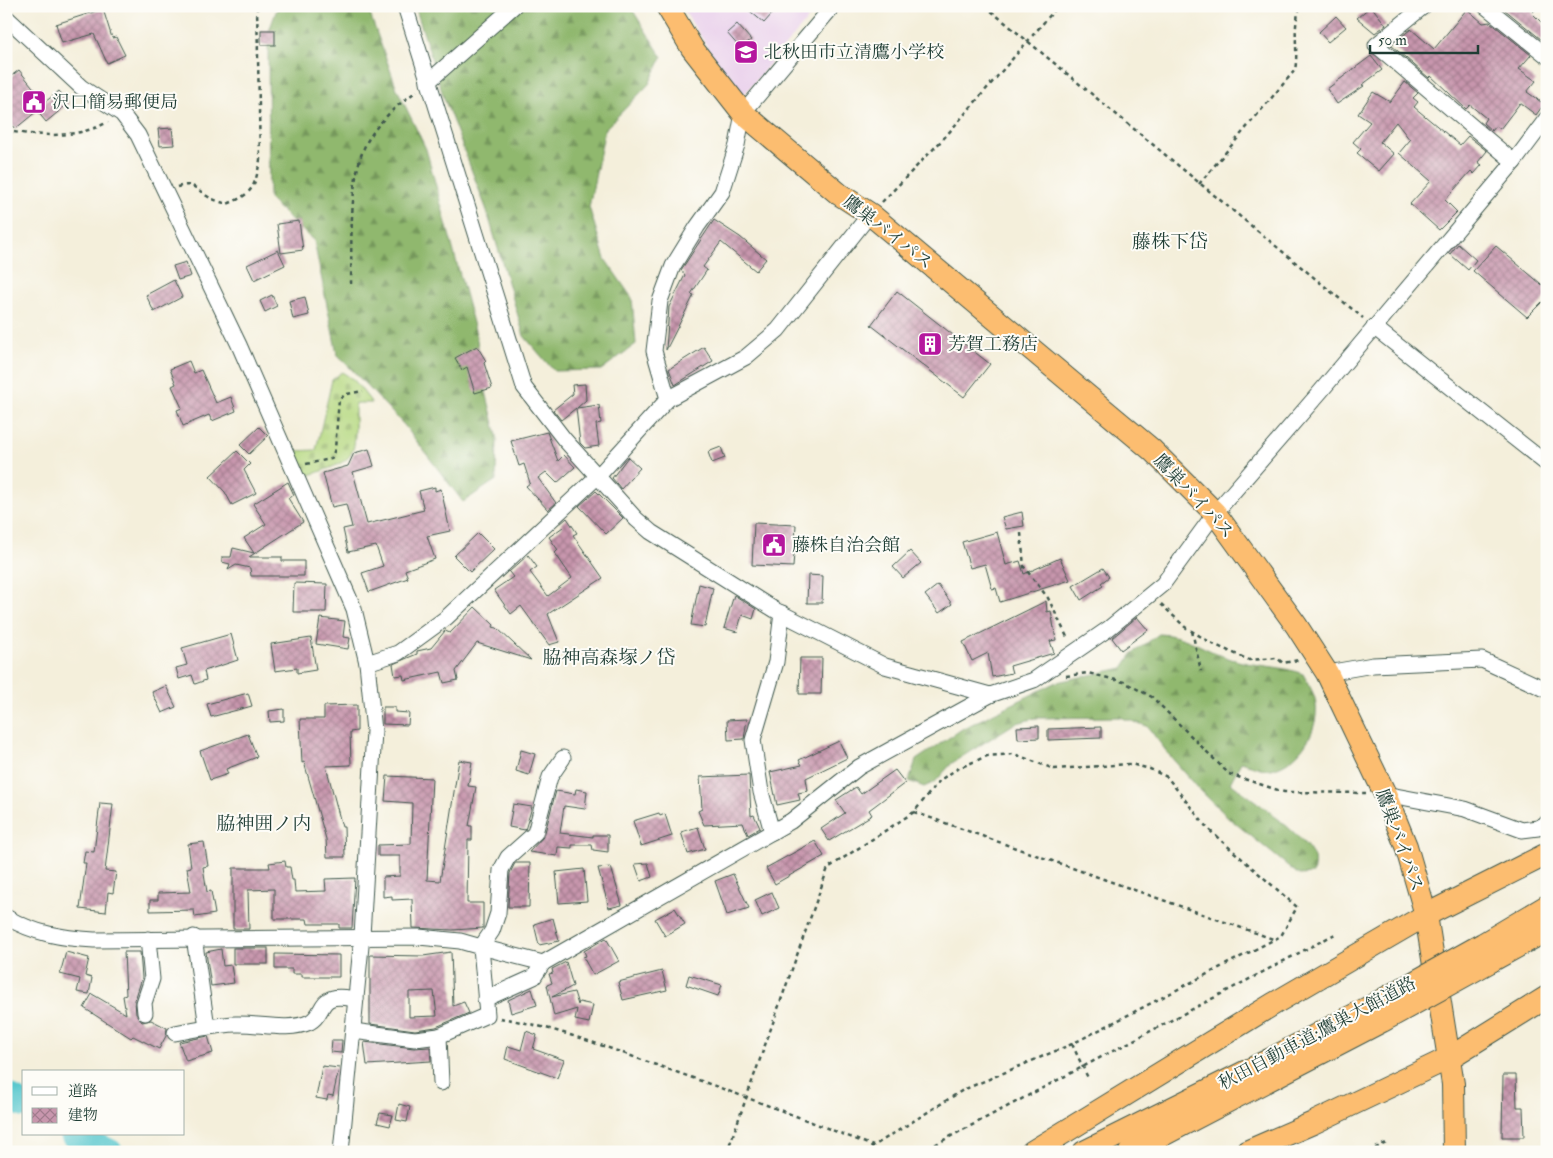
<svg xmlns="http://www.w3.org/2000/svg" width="1553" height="1158" font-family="'IM FELL Double Pica','Noto Serif JP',serif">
<defs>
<pattern id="forest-firs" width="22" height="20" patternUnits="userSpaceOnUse" patternTransform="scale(1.25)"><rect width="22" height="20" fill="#90b86e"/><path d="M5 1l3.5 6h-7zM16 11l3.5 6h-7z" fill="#75975b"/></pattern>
<pattern id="cemetery-stones" width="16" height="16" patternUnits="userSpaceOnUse" patternTransform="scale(1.25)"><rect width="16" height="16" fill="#b5d880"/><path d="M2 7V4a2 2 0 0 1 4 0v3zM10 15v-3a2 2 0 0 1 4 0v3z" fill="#9bba6f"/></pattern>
<pattern id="building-cross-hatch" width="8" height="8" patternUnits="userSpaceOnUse" patternTransform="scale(1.25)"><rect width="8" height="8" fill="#c896ad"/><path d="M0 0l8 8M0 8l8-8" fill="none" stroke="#a27c8e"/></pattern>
</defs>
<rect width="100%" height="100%" fill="#fdfcf7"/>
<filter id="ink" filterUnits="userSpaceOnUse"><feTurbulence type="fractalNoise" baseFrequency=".02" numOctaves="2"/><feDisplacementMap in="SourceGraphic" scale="10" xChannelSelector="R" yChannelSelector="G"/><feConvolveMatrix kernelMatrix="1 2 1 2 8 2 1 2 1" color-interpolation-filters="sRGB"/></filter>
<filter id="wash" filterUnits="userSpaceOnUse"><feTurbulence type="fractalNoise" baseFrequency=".0096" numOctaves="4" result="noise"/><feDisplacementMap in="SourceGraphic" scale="20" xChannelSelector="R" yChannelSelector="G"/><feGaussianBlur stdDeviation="1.12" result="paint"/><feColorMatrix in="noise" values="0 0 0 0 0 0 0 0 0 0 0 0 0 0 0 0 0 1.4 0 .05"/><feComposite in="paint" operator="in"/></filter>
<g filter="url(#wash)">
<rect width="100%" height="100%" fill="#f4efdb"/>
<polygon fill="#ead1ec" points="681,6 819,6 741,98"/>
<g fill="url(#forest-firs)" stroke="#587a51">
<polygon points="278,6 367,6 397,89 426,149 476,334 484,384 497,436 496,480 463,502 405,426 337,354 314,241 269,199 268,34"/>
<polygon points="415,6 630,6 662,57 649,84 605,129 589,207 605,259 632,298 636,344 601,370 554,371 524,336 486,208 444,98"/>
<path d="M1159 634C1188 635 1205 651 1231 659 1255 667 1280 665 1303 674 1307 682 1313 691 1315 699 1322 727 1300 764 1270 769 1262 770 1249 764 1241 762L1230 783C1250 797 1306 836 1314 858 1315 862 1314 870 1313 874L1299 875 1229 818 1201 791 1170 756 1147 726 1119 717 1035 718 1014 724 952 763 935 782 924 787 909 781 916 760 962 729 1057 682 1123 668 1132 654Z"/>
</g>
<path fill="url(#cemetery-stones)" stroke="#6a8a5a" d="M342 372 354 380 372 403H355C355 461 360 458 304 477L294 451 316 450 332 380Z"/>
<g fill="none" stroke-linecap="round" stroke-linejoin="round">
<g stroke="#5ac8ce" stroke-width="26">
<polyline points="6,1095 24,1105"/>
<polyline points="73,1134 110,1152"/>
</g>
</g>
<g id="blocks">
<g fill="url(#building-cross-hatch)" fill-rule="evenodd">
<polygon points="744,6 779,6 764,23"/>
<polygon points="1371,6 1386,25 1375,33 1357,18"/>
<polygon points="1506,6 1539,6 1532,13 1547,28 1547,44 1504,9"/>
<polygon points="103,9 112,38 116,37 125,55 107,63 94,34 62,43 56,24"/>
<polygon points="1467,9 1483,23 1490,22 1531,55 1519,69 1536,81 1527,92 1544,104 1536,115 1520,103 1500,129 1496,126 1492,131 1483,123 1486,118 1470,105 1466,109 1431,76 1429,78 1391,45 1411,29 1434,49"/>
<polygon points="1336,16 1346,27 1328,42 1319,32"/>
<polygon points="737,24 751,40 740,48 727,33"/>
<rect x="261" y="30" width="14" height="15"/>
<polygon points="1371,56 1382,70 1362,85 1364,86 1337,104 1327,89"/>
<polygon points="19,70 45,102 59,91 69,103 46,122 37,111 15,129 6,118 6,80"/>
<polygon points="1405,82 1418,93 1413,98 1418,102 1414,107 1460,145 1468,136 1487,151 1478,162 1482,165 1474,174 1471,171 1445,200 1457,212 1439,230 1410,204 1431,181 1399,153 1410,140 1396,122 1380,142 1394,154 1379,171 1357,153 1361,149 1353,142 1370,122 1358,114 1373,92 1390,102"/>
<polygon points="172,128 174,145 160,146 158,129"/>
<polygon points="714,220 740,237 766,259 756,271 721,242 703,267 707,270 691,294 694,295 666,350 669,307 685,275 681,270"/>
<polygon points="299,221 303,250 281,253 277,224"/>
<polygon points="1458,244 1476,260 1468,270 1450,254"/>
<polygon points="1496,246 1547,289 1547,297 1527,317 1473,271"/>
<polygon points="278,250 285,265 254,280 247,265"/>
<polygon points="186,262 191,276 178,280 173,266"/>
<polygon points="174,280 182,297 154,312 146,295"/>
<polygon points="897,291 990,364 964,397 871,325"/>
<polygon points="272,295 277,306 265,312 260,301"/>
<polygon points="305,297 309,315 293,319 289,301"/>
<polygon points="477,346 486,361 484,363 492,388 475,393 467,367 462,370 455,358"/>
<polygon points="704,347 713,361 675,385 669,369"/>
<polygon points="189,361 194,373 201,370 216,403 231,397 236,411 212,421 209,415 183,426 177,410 182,408 172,386 176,384 170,369"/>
<polygon points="585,384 586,400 577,408 599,405 601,423 596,424 599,446 585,448 580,443 576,408 561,420 553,410 573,394 572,385"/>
<polygon points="259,427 268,436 249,454 240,445"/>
<polygon points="547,432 558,461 564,455 575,467 557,483 546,472 538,478 556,503 548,510 526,486 530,483 524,464 519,466 511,441"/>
<polygon points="721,447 725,458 712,463 708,452"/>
<polygon points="369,449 374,466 353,472 367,524 424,510 419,491 435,487 435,491 441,489 450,531 427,536 435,559 405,570 408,578 369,592 362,573 383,566 376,546 348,552 343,529 352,527 346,504 332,507 323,473 348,466 354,453"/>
<polygon points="237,451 250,464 244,470 256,493 232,505 225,492 210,476"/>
<polygon points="628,457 640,468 621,489 612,478"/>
<polygon points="288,482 294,495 288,498 303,522 249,557 282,557 282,561 304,561 304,576 251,576 250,568 236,565 228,570 230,564 222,562 222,557 231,557 233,548 254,553 244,538 266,524 253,504"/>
<polygon points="596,491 623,518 606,534 579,506"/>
<polygon points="1022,512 1024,526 1006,529 1002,517"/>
<polygon points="567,518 577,533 573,535 603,578 548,614 559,642 549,645 521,606 511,614 494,590 513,577 509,572 528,555 537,567 530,572 548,596 572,578 555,553 558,550 549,537 563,527 560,524"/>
<polygon points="754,523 796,525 793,567 752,565"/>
<polygon points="997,532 1006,565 1020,561 1024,574 1060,558 1070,580 1000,602 996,588 992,589 985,564 970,568 962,542"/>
<polygon points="478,533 494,549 470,572 454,556"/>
<polygon points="910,551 921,563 903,578 893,567"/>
<polygon points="1103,568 1109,577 1101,583 1103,586 1081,600 1073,586"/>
<polygon points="808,575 823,576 822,603 807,603"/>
<polygon points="294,583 327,584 326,612 293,612"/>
<polygon points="699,584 713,588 705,627 691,625"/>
<polygon points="938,585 952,604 939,613 925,595"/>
<polygon points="734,595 756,609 753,619 742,615 737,632 724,628"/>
<polygon points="1046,601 1047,612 1051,611 1056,640 1050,641 1054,653 1010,666 1012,673 992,677 988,653 972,661 963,642"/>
<polygon points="475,607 494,625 493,627 497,628 531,660 477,643 456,671 458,680 444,683 441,672 404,680 403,675 395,676 393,664 417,654 417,651 431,648 445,631 450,633"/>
<polygon points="1137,617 1148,630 1121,650 1112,638"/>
<polygon points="320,618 345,621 343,637 350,638 348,649 316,644"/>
<polygon points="231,634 238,660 204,671 206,680 195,684 192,675 179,679 176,668 187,665 182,648"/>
<polygon points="311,638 316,670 297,673 297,668 275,671 271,644"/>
<polygon points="800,658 822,658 821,694 799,694"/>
<polygon points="166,686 176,707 162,713 152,692"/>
<polygon points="248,693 252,706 211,717 207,704"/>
<polygon points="357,705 357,731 350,732 351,765 326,766 342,827 344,827 345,857 327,857 326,839 304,762 302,763 300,719 324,719 324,706"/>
<polygon points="383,707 395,707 395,712 409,713 408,725 383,724"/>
<polygon points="284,709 284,721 270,722 269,711"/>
<polygon points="747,719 744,739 728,740 727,720"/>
<polygon points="1039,726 1039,738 1018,739 1017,727"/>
<polygon points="1101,727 1101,738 1048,740 1048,729"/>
<polygon points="248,734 257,757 226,769 228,774 210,780 200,751"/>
<polygon points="839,741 847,758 806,778 808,791 798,793 800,800 777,805 770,772 802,765 799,760"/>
<polygon points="521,750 535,754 529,775 516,771"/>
<polygon points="459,760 472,762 468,786 476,787 469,826 472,826 472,840 468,840 467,903 483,903 483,928 453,930 413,928 412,899 392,900 392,896 383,897 383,877 400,876 400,856 378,856 378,845 411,844 412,803 385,801 387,776 432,778 427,880 440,881"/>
<polygon points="895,770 905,783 869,810 872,815 829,841 821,829 845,813 836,800 856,787 861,794"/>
<polygon points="749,775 751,816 754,815 760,828 748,835 743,823 704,825 698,811 702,809 700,777"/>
<polygon points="576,789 587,791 585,809 564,806 560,833 593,837 593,835 608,835 608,852 593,850 592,845 572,845 572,848 558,847 557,856 529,852 544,836 556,791 575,794"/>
<polygon points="100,803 113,804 105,871 116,872 113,893 108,892 106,912 80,909 86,863 83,863 85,851 94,852"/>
<polygon points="513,804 532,807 525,830 509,827"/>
<polygon points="659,813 660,816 665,814 672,836 641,846 633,821"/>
<polygon points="698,827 705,849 688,854 681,832"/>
<polygon points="815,841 824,856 775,884 766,868"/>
<polygon points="204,842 208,866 203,867 207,892 211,891 215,914 195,917 194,910 150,911 150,900 158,900 158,893 191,892 187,868 191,867 188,844"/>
<polygon points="285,861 286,867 290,867 292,880 294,880 295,892 326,891 325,879 355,878 352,928 339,928 339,924 308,924 307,919 274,919 274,889 248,890 249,929 233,929 233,868 270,868 269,863"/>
<polygon points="515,863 530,863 529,907 508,907 510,873"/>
<polygon points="648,863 652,877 641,881 635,864"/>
<polygon points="611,867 622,905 609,908 598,868"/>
<polygon points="584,869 587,901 559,903 556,872"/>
<polygon points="733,874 749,908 727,915 715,881"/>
<polygon points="772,892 779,908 762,916 755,900"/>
<polygon points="675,908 685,924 665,936 655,919"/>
<polygon points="553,918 559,941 539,945 534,924"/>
<polygon points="606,938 619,961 593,975 583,957 586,956 584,951"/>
<rect x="233" y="948" width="35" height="16"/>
<polygon points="221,949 223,966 231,965 234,983 211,986 206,952"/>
<polygon points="66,952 89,958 85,976 92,978 89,994 77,992 80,979 60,974"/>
<polygon points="124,952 140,952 142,978 135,1000 136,1014 142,1022 151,1020 167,1028 166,1036 159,1049 133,1036 131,1038 84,1008 92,994 126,1014 123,996 126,995"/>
<path d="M451 952 453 1006 464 1002 469 1013 436 1027 415 1030 370 1024V955L423 956ZM434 991 437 1016 409 1017V992Z"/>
<polygon points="275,954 339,955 339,977 302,977 302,974 292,974 292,969 275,969"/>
<polygon points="566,962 573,986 552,997 574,992 578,1005 579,1002 593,1005 589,1023 575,1020 577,1009 554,1016 547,985 552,983 549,974 553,973 552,969"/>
<polygon points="662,971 667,990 623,1000 618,982"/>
<polygon points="689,975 722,985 718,996 686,985"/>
<polygon points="532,989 537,1005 511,1013 508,1000"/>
<polygon points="526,1031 537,1035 533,1049 564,1060 557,1078 505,1059 508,1046 521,1050"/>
<polygon points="208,1036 213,1053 186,1061 179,1042"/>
<polygon points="332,1040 342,1040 341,1053 331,1052"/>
<polygon points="364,1042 414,1048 430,1047 431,1061 367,1065"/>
<polygon points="322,1066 339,1068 333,1096 328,1095 327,1100 316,1098"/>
<polygon points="1503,1075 1516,1075 1517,1107 1523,1107 1524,1137 1502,1137"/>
<polygon points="399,1104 410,1107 407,1122 396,1120"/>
<polygon points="380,1113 393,1115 390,1126 377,1123"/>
</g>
</g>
</g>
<g filter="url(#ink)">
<use href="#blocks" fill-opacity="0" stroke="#3f584d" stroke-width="1"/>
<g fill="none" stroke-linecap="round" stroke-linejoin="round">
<defs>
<g id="minor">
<polyline points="405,6 524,387 564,439 636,519 651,532 775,610 885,666 990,695"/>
<polyline points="1424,6 1376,45 1514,162"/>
<polyline points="1485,6 1547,56"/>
<polyline points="6,17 81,87 122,114 138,135 239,345 354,609 367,663 374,731 362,936 341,1152"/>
<polyline points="428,82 514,6"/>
<polyline points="1374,327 1547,464"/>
<polyline points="668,399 654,351 660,301 673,266 697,227 722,192 737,145 743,113 833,6"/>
<polyline points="367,663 398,653 446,618 599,475 668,399 746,357 778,330 870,214"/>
<polyline points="1327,673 1373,665 1482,660 1547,690"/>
<polyline points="563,758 550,777 535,833 508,857 501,870 498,913 492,931 481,947 543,963 791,821 859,767 990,695 1034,680 1108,629 1163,584 1215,513 1321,391 1514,162 1547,118"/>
<polyline points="1385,794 1465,809 1522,830 1538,828 1547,823"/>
<polyline points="772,832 761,792 753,740 776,662 782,613"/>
<path d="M6 917C35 934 62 938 94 940L419 937 460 941 481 947 487 1015 439 1036 441 1083"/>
<polyline points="194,937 207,1027"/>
<polyline points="485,999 534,977 543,963"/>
<polyline points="145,1013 144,1003 152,979 148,939"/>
<polyline points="353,1031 415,1039 439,1036"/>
<path d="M175 1033C195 1029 215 1025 236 1024 259 1023 288 1032 310 1022 322 1016 320 1001 333 998 339 996 349 998 356 999"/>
</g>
<g id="highway">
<polyline points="667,6 692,48 743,113 839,194 870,214 1152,450 1215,513 1296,625 1327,673 1385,794 1406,846 1426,915 1453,1084 1454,1152"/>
<polyline points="1483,944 1547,906"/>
<polyline points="1491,961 1547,930"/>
<polyline points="1032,1152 1275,1003 1426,915 1547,854"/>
<polyline points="1084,1152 1271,1059 1377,1003"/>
<polyline points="1130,1152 1384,1020"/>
<polyline points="1246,1152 1313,1123 1449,1058 1547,997"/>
</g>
</defs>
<use href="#minor" stroke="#3f584d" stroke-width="17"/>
<use href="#highway" stroke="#3f584d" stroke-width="24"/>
<g stroke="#3f584d" stroke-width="2.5" stroke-dasharray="4 4" stroke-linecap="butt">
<polyline points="985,6 1363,318"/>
<path d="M6 131C40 136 77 139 108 122"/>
<path d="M1199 184 1295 70C1299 49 1291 27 1301 6"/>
<path d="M177 187C193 182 195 188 207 196 213 200 221 202 227 204 253 194 255 187 260 160L257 6"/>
<polyline points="882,202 945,137 1058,6"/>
<path d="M351 284C352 245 348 174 368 140 380 120 398 104 417 91"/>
<polyline points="306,464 331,459 335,449 339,399 347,394 363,391"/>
<polyline points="1021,533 1024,567 1048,598 1068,639"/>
<polyline points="1161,604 1185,627 1213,644 1249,660 1277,658 1283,663 1298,660"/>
<polyline points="1192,631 1201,671"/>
<polyline points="1066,676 1088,673 1124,682 1152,697 1229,774 1284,792 1366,793"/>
<polyline points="914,812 1273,939"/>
<path d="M500 1018C550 1026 598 1044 645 1061 722 1088 797 1116 873 1146"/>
<polyline points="1072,1044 1088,1078"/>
<polyline points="727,1152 828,868 914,812 940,780 957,769 987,756 1014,754 1054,769 1131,764 1150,769 1167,777 1208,829 1297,907 1281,936 1072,1044 963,1090 864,1152"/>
<polyline points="921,1152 1335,934"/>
<polyline points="1368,1152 1386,1143"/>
</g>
<use href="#minor" stroke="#fff" stroke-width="15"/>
<use href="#highway" stroke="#fcbd6f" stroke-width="22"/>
<defs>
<g id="highway-bridge">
<polyline points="1377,1003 1483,944"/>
<polyline points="1384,1020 1491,961"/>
</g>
</defs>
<use href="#highway-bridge" stroke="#3f584d" stroke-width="24" stroke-linecap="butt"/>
<use href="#highway-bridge" stroke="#fcbd6f" stroke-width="22"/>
</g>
</g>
<defs>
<symbol id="school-square" viewBox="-11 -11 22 22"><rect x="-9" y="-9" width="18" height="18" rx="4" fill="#b5179e" stroke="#fdfcf7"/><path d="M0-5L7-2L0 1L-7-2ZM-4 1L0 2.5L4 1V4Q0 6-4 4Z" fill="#fff"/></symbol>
<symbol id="civic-square" viewBox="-11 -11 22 22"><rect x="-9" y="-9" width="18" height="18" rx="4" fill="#b5179e" stroke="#fdfcf7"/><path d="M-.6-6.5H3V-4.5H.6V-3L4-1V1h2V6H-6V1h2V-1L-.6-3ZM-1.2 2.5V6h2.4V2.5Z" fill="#fff"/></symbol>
<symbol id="building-square" viewBox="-11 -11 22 22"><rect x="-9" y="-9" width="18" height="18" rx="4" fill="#b5179e" stroke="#fdfcf7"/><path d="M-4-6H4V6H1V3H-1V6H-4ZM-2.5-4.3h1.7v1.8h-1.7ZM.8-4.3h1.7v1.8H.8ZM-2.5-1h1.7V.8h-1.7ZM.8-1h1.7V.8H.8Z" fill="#fff"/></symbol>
</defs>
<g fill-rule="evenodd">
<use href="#school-square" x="732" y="38" width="28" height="28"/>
<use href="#civic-square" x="20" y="88" width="28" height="28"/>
<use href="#building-square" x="916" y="330" width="28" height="28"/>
<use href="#civic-square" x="760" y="531" width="28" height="28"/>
</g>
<g text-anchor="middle" stroke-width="4" stroke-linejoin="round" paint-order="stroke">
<g font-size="18" fill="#1f3d34" stroke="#fdfcf7" text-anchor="start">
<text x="764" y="58">北秋田市立清鷹小学校</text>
<text x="52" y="108">沢口簡易郵便局</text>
<text x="948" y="350">芳賀工務店</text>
<text x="792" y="551">藤株自治会館</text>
</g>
<g font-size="18" fill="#1f3d34" stroke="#fdfcf7">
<text transform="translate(888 232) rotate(38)" y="6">鷹巣バイパス</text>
<text transform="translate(1194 496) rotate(47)" y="6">鷹巣バイパス</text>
<text transform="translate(1400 840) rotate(70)" y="6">鷹巣バイパス</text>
<text transform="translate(1317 1033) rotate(-28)" y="6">秋田自動車道;鷹巣大館道路</text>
</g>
<g font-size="19" fill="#1f3d34" stroke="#fdfcf7">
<text x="1170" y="248">藤株下岱</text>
<text x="609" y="664">脇神高森塚ノ岱</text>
<text x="264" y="830">脇神囲ノ内</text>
</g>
</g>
<rect width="1553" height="1158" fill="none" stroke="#fdfcf7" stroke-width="25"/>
<rect x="22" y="1070" width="162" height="65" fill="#fdfcf7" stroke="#a4b0a9"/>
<rect x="32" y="1087" width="25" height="8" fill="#ffffff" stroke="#a4b0a9"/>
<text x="68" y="1096" font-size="15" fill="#1f3d34">道路</text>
<rect x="32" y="1108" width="25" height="15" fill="url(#building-cross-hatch)" stroke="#a4b0a9"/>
<text x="68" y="1120" font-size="15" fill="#1f3d34">建物</text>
<path d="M1370 45v8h108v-8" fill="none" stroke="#1f3d34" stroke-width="2.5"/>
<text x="1378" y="45" font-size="15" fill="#1f3d34" stroke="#fdfcf7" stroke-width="4" paint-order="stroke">50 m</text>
</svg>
